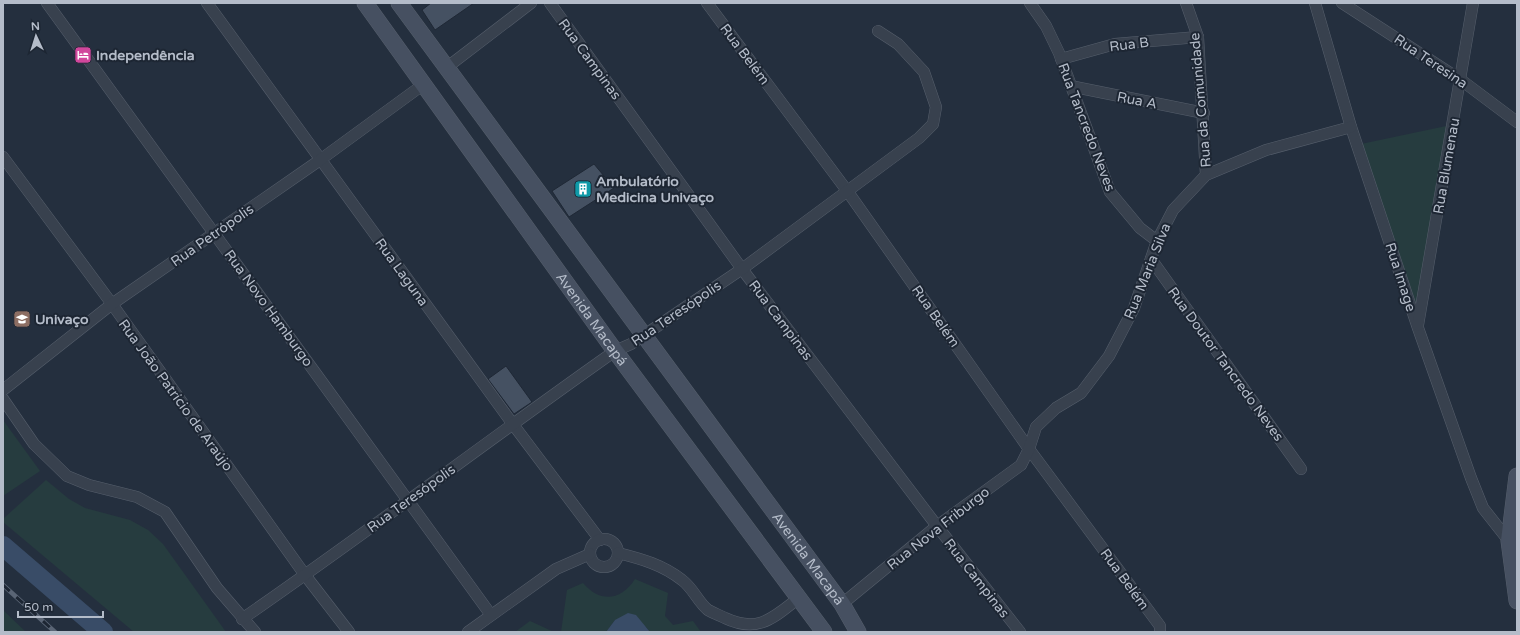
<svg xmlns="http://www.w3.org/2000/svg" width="1520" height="635" font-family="'Varela Round',sans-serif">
<rect width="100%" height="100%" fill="#242f3e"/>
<g fill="#263c3f">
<polygon points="1451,125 1417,317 1361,144"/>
<polygon points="3,420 40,471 3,496"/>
<polygon points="46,480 69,499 85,508 130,520 148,530 163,544 226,632 134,632 3,522 3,519"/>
<path d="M635 579 668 593 665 616 673 625 693 621 701 632H650L646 627 615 620 606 632H561L567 590 583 583C600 603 621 601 635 579Z"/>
<polygon points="3,610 26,632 3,632"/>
<polygon points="530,621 554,632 515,632"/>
</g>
<polygon fill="#394c67" points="628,613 636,615 650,632 606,632 615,620"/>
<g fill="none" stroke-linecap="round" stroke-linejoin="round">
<polyline stroke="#394c67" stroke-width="20" points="3,546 103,632"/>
</g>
<g fill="#455162" stroke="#1f2835">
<polygon points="431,3 474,3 435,30 422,10"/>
<polygon points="594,164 614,188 569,217 552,191"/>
<polygon points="506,366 532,402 514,414 488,379"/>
</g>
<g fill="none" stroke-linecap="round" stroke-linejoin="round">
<defs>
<g id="street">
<polyline points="47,3 491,615"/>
<polyline points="207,3 512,423 600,540"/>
<polyline points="550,3 742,269 937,526 1020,632"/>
<polyline points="707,3 848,192 1029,449 1160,626 1160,632"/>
<polyline points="1030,3 1046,26 1059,53 1110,192 1140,228 1157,241"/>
<polyline points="1186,3 1198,37 1206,175"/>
<polyline points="1315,3 1351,127 1418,328 1471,478 1483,508 1509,541"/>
<polyline points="1342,3 1461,80 1517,122"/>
<polyline points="1061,59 1115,44 1198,37"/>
<polyline points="446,68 531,3"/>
<polyline points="1070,86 1204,113"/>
<polyline points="3,157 112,304 305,575 349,632"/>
<polyline points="1151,259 1301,469"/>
<polyline points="1418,325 1473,3"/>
<polyline points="3,390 112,304 320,160 424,84"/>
<polyline points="3,399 34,444 67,476 89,485 137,497 165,512 217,588 255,632"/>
<circle cx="604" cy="553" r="14"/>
<path d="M618 553C642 559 663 565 682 580 693 588 698 602 708 610 713 613 719 615 725 618 759 634 774 617 800 597"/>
<polyline points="842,604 937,526 1021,465 1029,449 1036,427 1056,408 1081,393 1109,356 1134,308 1157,241 1173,210 1206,175 1266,150 1351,127"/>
<path d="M242 619C368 532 490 439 615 351L631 344 742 269 919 138 933 124 936 107 924 72 898 44 878 31"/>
<polyline points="468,632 556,569 590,554"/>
</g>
<g id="secondary">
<path id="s1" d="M365 3 615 351 824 632"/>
<path id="s2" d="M399 3 842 604 858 632"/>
<polyline points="1517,476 1509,541 1517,601"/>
</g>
</defs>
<use href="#street" stroke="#565f6c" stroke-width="12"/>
<use href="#secondary" stroke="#565f6c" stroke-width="17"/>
<use href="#street" stroke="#38414e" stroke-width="11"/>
<use href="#secondary" stroke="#465061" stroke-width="16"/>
<defs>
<polyline id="rail" points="3,585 55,632"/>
</defs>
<use href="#rail" stroke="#5a6575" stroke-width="4.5"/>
<use href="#rail" stroke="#1d2633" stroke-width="3" stroke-dasharray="9" stroke-linecap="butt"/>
</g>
<defs>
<symbol id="hotel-square" viewBox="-11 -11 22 22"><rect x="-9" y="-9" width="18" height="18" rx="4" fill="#d1479c" stroke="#1d2633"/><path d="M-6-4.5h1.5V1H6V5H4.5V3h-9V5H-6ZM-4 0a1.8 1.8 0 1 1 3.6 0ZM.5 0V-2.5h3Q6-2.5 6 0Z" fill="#fff"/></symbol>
<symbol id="building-square" viewBox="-11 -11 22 22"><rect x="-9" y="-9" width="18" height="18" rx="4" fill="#0f9aa8" stroke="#1d2633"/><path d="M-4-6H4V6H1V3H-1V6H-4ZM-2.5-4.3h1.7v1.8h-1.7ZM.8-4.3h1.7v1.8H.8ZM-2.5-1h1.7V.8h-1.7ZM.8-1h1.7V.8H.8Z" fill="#fff"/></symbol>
<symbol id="university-square" viewBox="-11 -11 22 22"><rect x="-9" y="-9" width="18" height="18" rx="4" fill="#8d6e63" stroke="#1d2633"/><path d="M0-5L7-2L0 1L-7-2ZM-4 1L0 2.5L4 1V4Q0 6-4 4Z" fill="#fff"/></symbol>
</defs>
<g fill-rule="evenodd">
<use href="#hotel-square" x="73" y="45" width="20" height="20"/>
<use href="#building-square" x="573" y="179" width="20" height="20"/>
<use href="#university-square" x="12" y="309" width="20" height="20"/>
</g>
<g text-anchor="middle" stroke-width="4" stroke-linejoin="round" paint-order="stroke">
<g font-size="14" fill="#b4bcc9" stroke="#1d2633">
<text transform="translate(1129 44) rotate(-7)" y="5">Rua B</text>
<text transform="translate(745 54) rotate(53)" y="5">Rua Belém</text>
<text transform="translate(590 59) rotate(54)" y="5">Rua Campinas</text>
<text transform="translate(1431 61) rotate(34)" y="5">Rua Teresina</text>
<text transform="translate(1137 100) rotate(11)" y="5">Rua A</text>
<text transform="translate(1200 100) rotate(-95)" y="5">Rua da Comunidade</text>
<text transform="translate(1087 127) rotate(69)" y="5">Rua Tancredo Neves</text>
<text transform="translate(1446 166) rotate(-80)" y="5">Rua Blumenau</text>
<text transform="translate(212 235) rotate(-35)" y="5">Rua Petrópolis</text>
<text transform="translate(1147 271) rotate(-68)" y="5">Rua Maria Silva</text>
<text transform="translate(402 272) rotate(54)" y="5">Rua Laguna</text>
<text transform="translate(1401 277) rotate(72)" y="5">Rua Image</text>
<text transform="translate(269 308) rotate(54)" y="5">Rua Novo Hamburgo</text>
<text transform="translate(676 313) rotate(-34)" y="5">Rua Teresópolis</text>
<text transform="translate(936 316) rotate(55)" y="5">Rua Belém</text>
<text dy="5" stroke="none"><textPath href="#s1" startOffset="389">Avenida Macapá</textPath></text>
<text transform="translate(781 320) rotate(53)" y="5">Rua Campinas</text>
<text transform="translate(1226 364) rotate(54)" y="5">Rua Doutor Tancredo Neves</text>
<text transform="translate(176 395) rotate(54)" y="5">Rua João Patrício de Araújo</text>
<text transform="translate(411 498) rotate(-36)" y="5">Rua Teresópolis</text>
<text transform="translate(938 528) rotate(-38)" y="5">Rua Nova Friburgo</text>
<text dy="5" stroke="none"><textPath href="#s2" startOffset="690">Avenida Macapá</textPath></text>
<text transform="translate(977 578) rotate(52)" y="5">Rua Campinas</text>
<text transform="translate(1125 579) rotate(54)" y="5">Rua Belém</text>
</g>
<g font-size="14" font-weight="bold" fill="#b4bcc9" stroke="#1d2633" text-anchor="start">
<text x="96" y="60">Independência</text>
<text x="596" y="186">Ambulatório<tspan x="596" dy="16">Medicina Univaço</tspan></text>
<text x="35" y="324">Univaço</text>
</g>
</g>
<rect width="1520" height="635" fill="none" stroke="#b4bcc9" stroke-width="8"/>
<g transform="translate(36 36) rotate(356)" stroke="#1d2633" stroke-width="3" paint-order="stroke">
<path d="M0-3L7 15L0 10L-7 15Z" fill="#b4bcc9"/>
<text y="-6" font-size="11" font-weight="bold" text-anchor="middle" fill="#b4bcc9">N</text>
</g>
<path d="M18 611v6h85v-6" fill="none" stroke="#b4bcc9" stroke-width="2"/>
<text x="24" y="611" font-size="12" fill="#b4bcc9" stroke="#1d2633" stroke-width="3" paint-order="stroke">50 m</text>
</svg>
